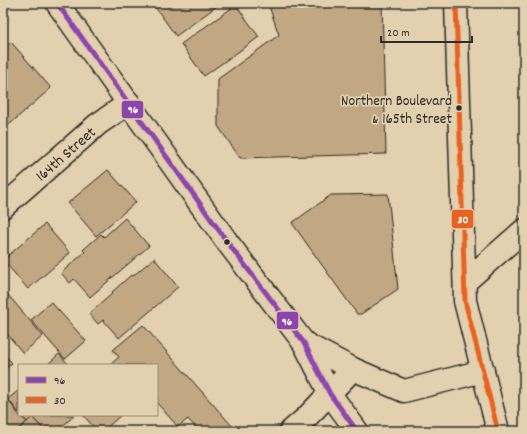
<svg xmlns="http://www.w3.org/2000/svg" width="527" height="434" font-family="Dekko,sans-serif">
<rect width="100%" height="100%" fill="#e2d0ae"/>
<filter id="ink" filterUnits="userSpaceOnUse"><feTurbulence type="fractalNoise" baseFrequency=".025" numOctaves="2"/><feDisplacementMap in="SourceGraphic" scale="8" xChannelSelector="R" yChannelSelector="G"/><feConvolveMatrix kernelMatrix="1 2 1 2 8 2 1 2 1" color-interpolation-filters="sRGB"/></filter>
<g filter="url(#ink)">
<g fill="#c1a882" stroke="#2b2b2b">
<polygon points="155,3 221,3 176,36 153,4"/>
<polygon points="268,3 382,3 386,154 240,158 218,126 218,79 279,35"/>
<polygon points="236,5 259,37 204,76 181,44"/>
<polygon points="11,42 51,88 3,130 3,49"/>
<polygon points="108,170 136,202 96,236 68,203"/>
<polygon points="388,194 398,289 361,314 357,314 292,223 331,195"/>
<polygon points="125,218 149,246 90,297 74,279 70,283 61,273 85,252 83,250 101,234 104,237"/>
<polygon points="45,224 70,253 28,289 3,260"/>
<polygon points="154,258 178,287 119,338 103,320 98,324 89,314 113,293 112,292 131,275 133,276"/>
<polygon points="3,289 43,336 23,353 3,329"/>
<polygon points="51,302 86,341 65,359 31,320"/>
<polygon points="143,325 233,427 229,431 199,431 188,419 178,427 157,403 157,365 110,365 119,357 113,350"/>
<polygon points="3,353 12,363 3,371"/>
<polygon points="59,354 69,365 47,365"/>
<polygon points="19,390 19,413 8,399"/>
<polygon points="9,401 19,415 27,422 16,431 3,431 3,407"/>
<polygon points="21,415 34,415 27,422"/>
<polygon points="34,415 75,415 57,431 45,431 32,417"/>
<polygon points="83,415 121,415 103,431 97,431"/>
<polygon points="32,417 45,431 16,431 27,422"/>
</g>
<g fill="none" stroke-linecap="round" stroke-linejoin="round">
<defs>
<g id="minor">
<path id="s1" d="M3 207 98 124 129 103"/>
<polyline points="465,282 524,230"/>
<polyline points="291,431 306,418 353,369"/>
</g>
<g id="tertiary">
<polyline points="57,3 228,243 304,343 330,394 357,431"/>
<polyline points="304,343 353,369 404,391 483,371"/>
</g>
<polyline id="primary" points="456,3 465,301 498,431"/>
</defs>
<use href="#minor" stroke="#2b2b2b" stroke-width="25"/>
<use href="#tertiary" stroke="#2b2b2b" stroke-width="25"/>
<use href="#primary" stroke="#2b2b2b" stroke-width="25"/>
<use href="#minor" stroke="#e2d0ae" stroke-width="22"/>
<use href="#tertiary" stroke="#e2d0ae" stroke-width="22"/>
<use href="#primary" stroke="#e2d0ae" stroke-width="22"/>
<defs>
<polyline id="bus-1" points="57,3 228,243 304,343 330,394 357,431"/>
<polyline id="bus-2" points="456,3 465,301 498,431"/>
</defs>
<use href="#bus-1" stroke="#e2d0ae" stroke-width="8"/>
<use href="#bus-2" stroke="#e2d0ae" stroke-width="8"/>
<use href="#bus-1" stroke="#8e44ad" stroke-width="5"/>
<use href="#bus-2" stroke="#e86222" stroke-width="5"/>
</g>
</g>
<g fill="#2b2b2b" stroke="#e2d0ae" stroke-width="1.5">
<circle cx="459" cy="108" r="3.5"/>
<circle cx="227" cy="242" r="3.5"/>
</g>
<g text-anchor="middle" stroke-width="3.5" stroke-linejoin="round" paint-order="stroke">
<g font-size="15" fill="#2b2b2b" stroke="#e2d0ae" text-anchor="end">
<text x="452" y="105">Northern Boulevard<tspan x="452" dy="18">&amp; 165th Street</tspan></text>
</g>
<g font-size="16" fill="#2b2b2b" stroke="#e2d0ae">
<text dy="6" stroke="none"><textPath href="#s1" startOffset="82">164th Street</textPath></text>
</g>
</g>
<g stroke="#e2d0ae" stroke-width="1.5">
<rect x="121" y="100" width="23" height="19" rx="4" fill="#8e44ad"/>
<rect x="451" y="209" width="23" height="20" rx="4" fill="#e86222"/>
<rect x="276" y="311" width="23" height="19" rx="4" fill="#8e44ad"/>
</g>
<g font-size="11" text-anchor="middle" font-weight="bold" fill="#fff">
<text x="133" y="113">96</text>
<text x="463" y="223">30</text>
<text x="287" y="325">96</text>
</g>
<rect width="527" height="434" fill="none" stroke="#e2d0ae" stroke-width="16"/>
<rect x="8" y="8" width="511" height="418" fill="none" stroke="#2b2b2b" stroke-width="1.5" filter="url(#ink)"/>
<rect x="18" y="364" width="140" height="52" fill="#e2d0ae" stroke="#998e7a"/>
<rect x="26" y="377" width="20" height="6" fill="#8e44ad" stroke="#998e7a"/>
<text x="54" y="384" font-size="12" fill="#2b2b2b">96</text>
<rect x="26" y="397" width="20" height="6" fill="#e86222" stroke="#998e7a"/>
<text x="54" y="404" font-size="12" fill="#2b2b2b">30</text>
<path d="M381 36v6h91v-6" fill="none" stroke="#2b2b2b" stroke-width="2"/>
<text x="387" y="36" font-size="12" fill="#2b2b2b" stroke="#e2d0ae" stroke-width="3" paint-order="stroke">20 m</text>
</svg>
